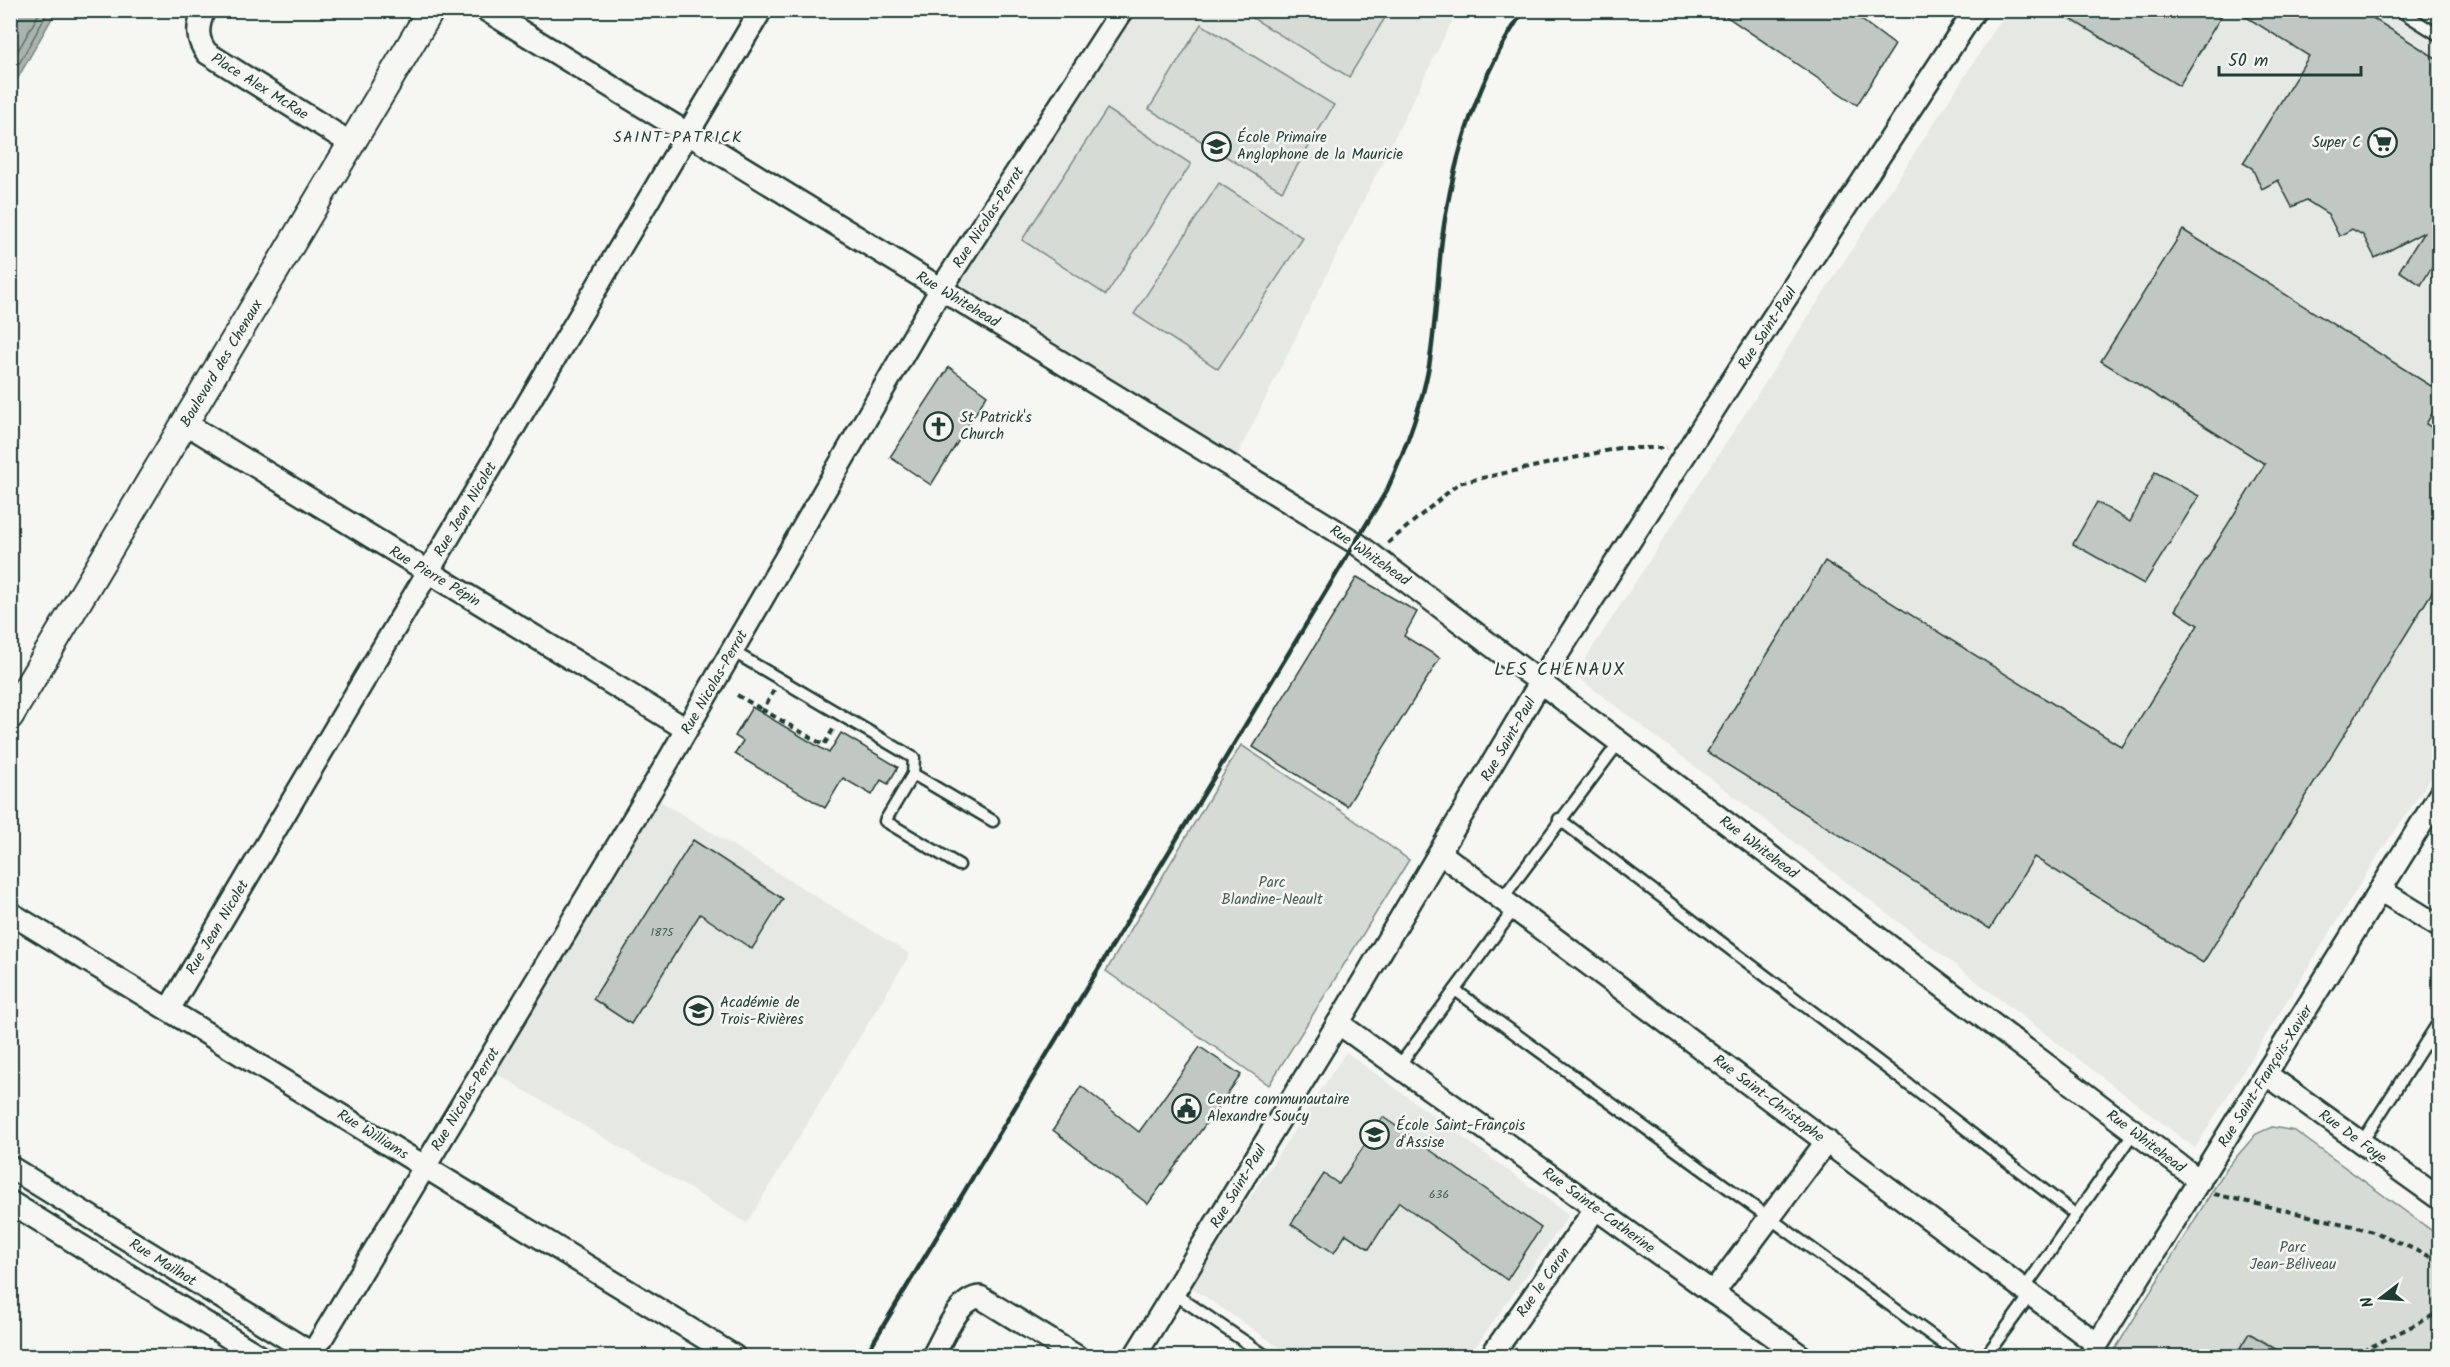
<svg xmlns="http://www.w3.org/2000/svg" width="2450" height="1367" font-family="Kalam,sans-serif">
<rect width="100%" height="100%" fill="#f6f6f2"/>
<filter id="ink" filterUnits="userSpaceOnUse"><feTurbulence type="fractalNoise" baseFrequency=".0167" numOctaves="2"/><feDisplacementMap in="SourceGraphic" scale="12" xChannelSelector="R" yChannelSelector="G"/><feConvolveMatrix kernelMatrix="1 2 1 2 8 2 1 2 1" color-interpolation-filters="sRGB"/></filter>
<g filter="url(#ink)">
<g fill="#e6e8e4">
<polygon points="1130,11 1457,11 1236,458 955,282"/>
<polygon points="2007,11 2439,11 2439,766 2377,857 2195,1148 1575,675"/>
<polygon points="652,796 910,954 747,1223 489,1069"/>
<polygon points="1346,1052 1569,1215 1469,1356 1292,1356 1191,1287"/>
</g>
<g fill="#d6dbd6" stroke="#7a8c85" stroke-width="1.5">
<polygon points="1241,11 1389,11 1349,77"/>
<polygon points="1201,24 1334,105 1282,191 1149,109"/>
<polygon points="1107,109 1191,164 1106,295 1022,240"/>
<polygon points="1219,183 1303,238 1218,369 1134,314"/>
<polygon points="1241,745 1343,812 1409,860 1269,1085 1106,971"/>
<polygon points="2272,1127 2295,1131 2439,1236 2439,1356 2111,1356 2226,1169 2256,1134"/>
</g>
<polygon fill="#aab3ae" stroke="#72847d" stroke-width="1.5" points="11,10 56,11 11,90 10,11"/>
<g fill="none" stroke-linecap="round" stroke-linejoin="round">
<g stroke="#576c65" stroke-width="1.5">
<polyline points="10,65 41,10"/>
<polyline points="10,80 49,10"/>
</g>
</g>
<g fill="#c1c8c3" stroke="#1f3d34" stroke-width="1.5">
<polygon points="1717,10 1848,10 1895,45 1857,105"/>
<polygon points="2056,10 2225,10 2179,86"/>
<polygon points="2235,10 2360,10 2439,60 2439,255 2421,285 2399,271 2424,232 2375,258 2363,235 2352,229 2339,236 2328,214 2306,200 2292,207 2278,180 2262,189 2252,168 2243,163 2309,56"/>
<polygon points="2183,230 2439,391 2439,402 2426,424 2439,432 2439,581 2203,963 2034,857 1990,929 1707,752 1825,561 2122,747 2198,625 2175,610 2265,464 2101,361"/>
<polygon points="949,367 987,395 931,485 890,457"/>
<polygon points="2155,472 2199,496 2144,584 2073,544 2097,502 2130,522"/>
<polygon points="1357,577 1417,612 1404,636 1440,658 1347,806 1253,747"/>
<polygon points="752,707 829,753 841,733 898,767 888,784 881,780 872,795 843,778 825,808 735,754 743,741 735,736"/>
<polygon points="693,840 783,899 752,949 700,914 631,1024 593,999"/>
<polygon points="1200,1047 1241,1075 1148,1204 1053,1130 1081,1086 1139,1132"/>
<polygon points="1383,1117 1541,1228 1507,1280 1399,1202 1369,1249 1346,1234 1334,1253 1291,1224 1324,1174 1339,1184"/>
<polygon points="2249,1333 2287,1356 2235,1356"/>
</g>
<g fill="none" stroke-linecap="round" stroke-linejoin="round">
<defs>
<g id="service">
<polyline points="2399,10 2440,36"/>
<polyline points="732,651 914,758 913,774 885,821 959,865"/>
<polyline points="913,774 993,821"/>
<polyline points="1559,819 1913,1088 2076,1215"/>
<polyline points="1502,899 1620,741"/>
<polyline points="1455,990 1960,1356"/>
<polyline points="2426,1042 2440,1051"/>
<polyline points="1399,1066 1515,908"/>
<polyline points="2362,1142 2440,1020"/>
<polyline points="2024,1289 2134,1132"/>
<polyline points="1173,1293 1266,1356"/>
<polyline points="1986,1356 2031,1294"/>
</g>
<g id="minor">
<path d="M204 10C197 27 196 39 207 53L352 144"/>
<polyline points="486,10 1356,543 2200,1181"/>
<polyline points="185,423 686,729"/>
<polyline points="1440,853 2097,1344"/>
<polyline points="2380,890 2440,927"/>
<polyline points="10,913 734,1356"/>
<polyline points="169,1009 761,10"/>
<polyline points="1338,1023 1801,1356"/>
<polyline points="2266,1074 2440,1199"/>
<polyline points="10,1167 316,1356"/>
<polyline points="10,1202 259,1356"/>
<polyline points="1713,1293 1827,1141"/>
<polyline points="311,1356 666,765 941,289 1122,10"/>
<path d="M933 1356C943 1339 958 1298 980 1297L1076 1356"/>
<polyline points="1135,1356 1348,1007 1553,661 1746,359 1975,10"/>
<polyline points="1491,1356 1596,1208"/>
<polyline points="2090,1356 2440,794"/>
</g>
<polyline id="tertiary" points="10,716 431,10"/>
</defs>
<use href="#service" stroke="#1f3d34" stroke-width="15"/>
<use href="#minor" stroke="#1f3d34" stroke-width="26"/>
<use href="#tertiary" stroke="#1f3d34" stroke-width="30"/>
<g stroke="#1f3d34" stroke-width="4" stroke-dasharray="6 4.5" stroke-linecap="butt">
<polyline points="1388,543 1459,483 1619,448 1667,448"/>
<polyline points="774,690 763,710 824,745 835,726"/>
<polyline points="737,695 763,710 761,713"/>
<polyline points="2214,1194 2357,1227 2385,1236 2440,1261"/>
<polyline points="2353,1356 2440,1312"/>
</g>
<use href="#service" stroke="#f6f6f2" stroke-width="10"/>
<use href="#minor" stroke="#f6f6f2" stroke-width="21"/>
<use href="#tertiary" stroke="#f6f6f2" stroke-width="26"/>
<path stroke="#1f3d34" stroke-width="4.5" d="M865 1356 1387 490C1405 450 1421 409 1429 366 1436 324 1437 281 1442 239 1453 157 1477 79 1524 10"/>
</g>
</g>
<defs>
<symbol id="supermarket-ring" viewBox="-11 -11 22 22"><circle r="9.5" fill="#f6f6f2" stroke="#1f3d34" stroke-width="1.5"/><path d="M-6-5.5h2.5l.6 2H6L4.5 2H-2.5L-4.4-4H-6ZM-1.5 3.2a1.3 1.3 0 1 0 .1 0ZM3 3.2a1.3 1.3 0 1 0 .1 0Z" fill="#1f3d34"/></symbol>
<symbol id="school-ring" viewBox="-11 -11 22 22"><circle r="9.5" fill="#f6f6f2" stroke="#1f3d34" stroke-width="1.5"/><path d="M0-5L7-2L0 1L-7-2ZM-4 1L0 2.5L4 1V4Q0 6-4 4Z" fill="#1f3d34"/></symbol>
<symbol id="church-ring" viewBox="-11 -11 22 22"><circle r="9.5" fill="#f6f6f2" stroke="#1f3d34" stroke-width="1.5"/><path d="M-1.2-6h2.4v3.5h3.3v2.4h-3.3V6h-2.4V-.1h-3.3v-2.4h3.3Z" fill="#1f3d34"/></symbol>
<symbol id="university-ring" viewBox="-11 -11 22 22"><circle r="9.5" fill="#f6f6f2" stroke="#1f3d34" stroke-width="1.5"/><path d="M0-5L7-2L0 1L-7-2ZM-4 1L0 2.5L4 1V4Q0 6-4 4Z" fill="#1f3d34"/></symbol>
<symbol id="civic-ring" viewBox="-11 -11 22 22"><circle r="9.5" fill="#f6f6f2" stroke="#1f3d34" stroke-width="1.5"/><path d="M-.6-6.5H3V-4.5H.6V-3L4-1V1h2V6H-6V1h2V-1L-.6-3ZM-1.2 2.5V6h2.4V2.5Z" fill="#1f3d34"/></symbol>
</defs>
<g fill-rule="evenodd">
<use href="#supermarket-ring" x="2366" y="126" width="33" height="33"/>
<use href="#school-ring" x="1200" y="130" width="33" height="33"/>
<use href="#church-ring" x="922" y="410" width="33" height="33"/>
<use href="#university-ring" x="682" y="994" width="33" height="33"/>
<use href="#civic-ring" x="1170" y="1092" width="33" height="33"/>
<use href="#school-ring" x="1358" y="1118" width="33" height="33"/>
</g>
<g text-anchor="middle" stroke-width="5" stroke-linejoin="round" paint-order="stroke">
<g font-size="12" fill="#486058">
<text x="662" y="936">1875</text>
<text x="1439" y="1198">636</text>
</g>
<g font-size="15" fill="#1f3d34" stroke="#f6f6f2">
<text transform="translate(260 86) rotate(32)" y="5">Place Alex McRae</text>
<text transform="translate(988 217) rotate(-57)" y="5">Rue Nicolas-Perrot</text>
<text transform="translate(958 299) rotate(31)" y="5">Rue Whitehead</text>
<text transform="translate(1767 328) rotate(-57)" y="5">Rue Saint-Paul</text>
<text transform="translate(221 363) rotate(-59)" y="5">Boulevard des Chenaux</text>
<text transform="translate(465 509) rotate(-59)" y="5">Rue Jean Nicolet</text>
<text transform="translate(1370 555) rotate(35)" y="5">Rue Whitehead</text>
<text transform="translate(435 576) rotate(31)" y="5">Rue Pierre Pépin</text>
<text transform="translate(714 682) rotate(-60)" y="5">Rue Nicolas-Perrot</text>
<text transform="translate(1508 739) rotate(-60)" y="5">Rue Saint-Paul</text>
<text transform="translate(1759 847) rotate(37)" y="5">Rue Whitehead</text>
<text transform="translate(217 927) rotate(-59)" y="5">Rue Jean Nicolet</text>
<text transform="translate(2265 1076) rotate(-58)" y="5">Rue Saint-François-Xavier</text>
<text transform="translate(1769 1098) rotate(37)" y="5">Rue Saint-Christophe</text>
<text transform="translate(465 1099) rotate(-59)" y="5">Rue Nicolas-Perrot</text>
<text transform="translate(373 1134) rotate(32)" y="5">Rue Williams</text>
<text transform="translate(2353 1136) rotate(36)" y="5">Rue De Foye</text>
<text transform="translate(2146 1141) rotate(37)" y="5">Rue Whitehead</text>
<text transform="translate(1238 1186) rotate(-59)" y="5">Rue Saint-Paul</text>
<text transform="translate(1599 1210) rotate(36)" y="5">Rue Sainte-Catherine</text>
<text transform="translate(163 1262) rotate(32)" y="5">Rue Mailhot</text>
<text transform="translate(1543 1282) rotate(-55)" y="5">Rue le Caron</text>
</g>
<g font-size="15" fill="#1f3d34" stroke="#f6f6f2" text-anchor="start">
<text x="1237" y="142">École Primaire<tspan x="1237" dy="17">Anglophone de la Mauricie</tspan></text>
<text x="2361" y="147" text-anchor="end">Super C</text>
<text x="960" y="422">St Patrick's<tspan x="960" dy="17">Church</tspan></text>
<text x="720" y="1007">Académie de<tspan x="720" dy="17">Trois-Rivières</tspan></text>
<text x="1207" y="1104">Centre communautaire<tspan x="1207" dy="17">Alexandre Soucy</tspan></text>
<text x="1396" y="1130">École Saint-François<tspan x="1396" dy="17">d'Assise</tspan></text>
</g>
<g font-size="15" fill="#445d54" stroke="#f6f6f2">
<text x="1272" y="887">Parc<tspan x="1272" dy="17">Blandine-Neault</tspan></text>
<text x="2293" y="1252">Parc<tspan x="2293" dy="17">Jean-Béliveau</tspan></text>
</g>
<g font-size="16" letter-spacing="1.5" fill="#1f3d34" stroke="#f6f6f2">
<text x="678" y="142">SAINT-PATRICK</text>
</g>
<g font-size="18" letter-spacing="1.5" fill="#1f3d34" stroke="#f6f6f2">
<text x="1560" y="675">LES CHENAUX</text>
</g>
</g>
<rect width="2450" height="1367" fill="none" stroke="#f6f6f2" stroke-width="36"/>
<rect x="18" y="18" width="2414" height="1331" fill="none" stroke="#1f3d34" stroke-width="2" filter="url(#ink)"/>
<g transform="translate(2381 1298) rotate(253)" stroke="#f6f6f2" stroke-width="4.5" paint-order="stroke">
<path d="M0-4.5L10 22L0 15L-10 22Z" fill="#1f3d34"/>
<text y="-9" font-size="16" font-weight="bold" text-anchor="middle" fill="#1f3d34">N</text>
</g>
<path d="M2219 66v9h142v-9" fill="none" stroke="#1f3d34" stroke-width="3"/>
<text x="2228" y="66" font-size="18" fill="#1f3d34" stroke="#f6f6f2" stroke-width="4.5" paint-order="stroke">50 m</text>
</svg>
